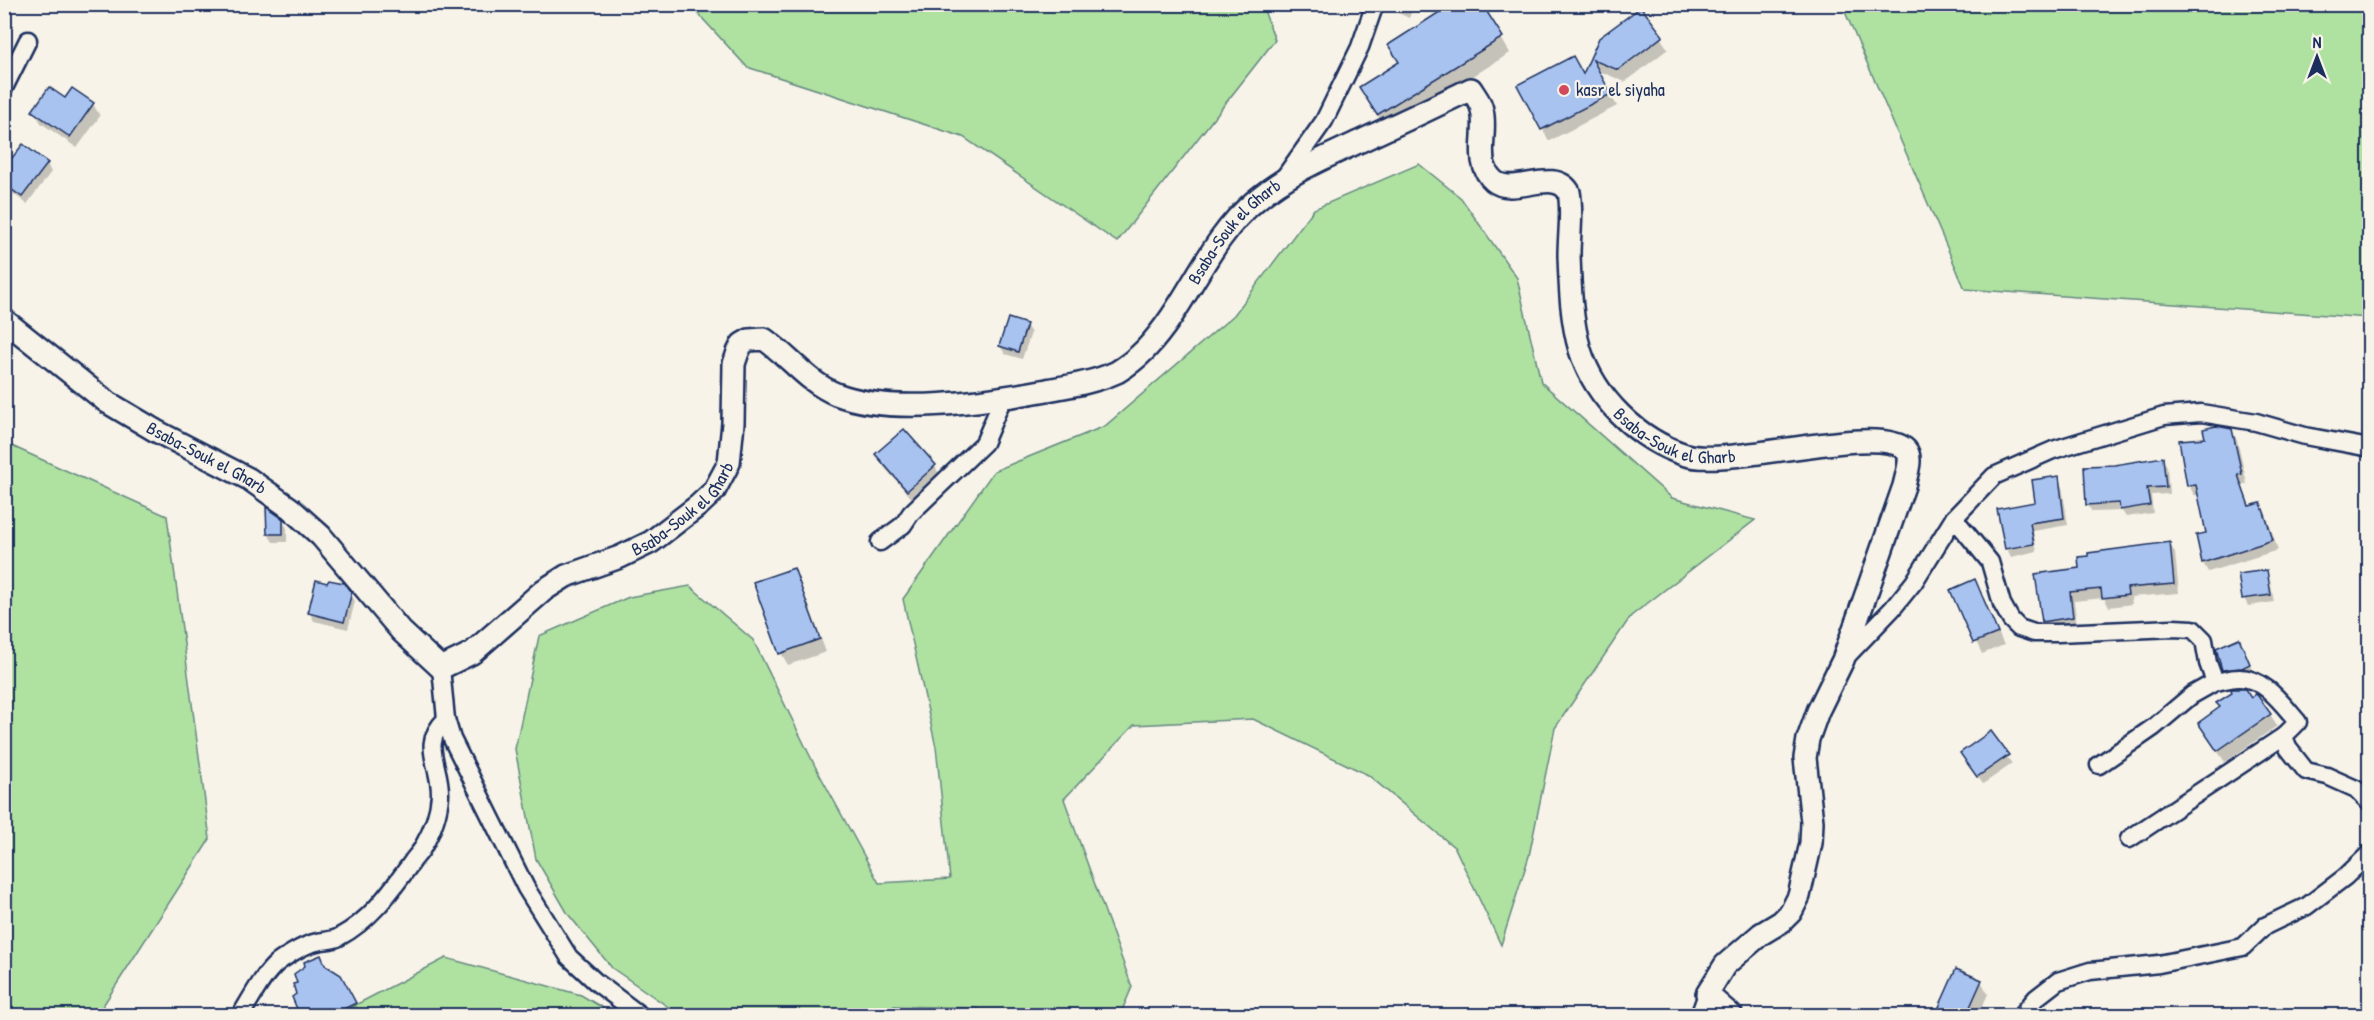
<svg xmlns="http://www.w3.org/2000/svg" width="2374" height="1020" font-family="'Patrick Hand',sans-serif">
<rect width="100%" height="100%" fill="#f7f3e8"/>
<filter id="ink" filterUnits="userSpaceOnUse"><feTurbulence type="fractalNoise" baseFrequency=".0167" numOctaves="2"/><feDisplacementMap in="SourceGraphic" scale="12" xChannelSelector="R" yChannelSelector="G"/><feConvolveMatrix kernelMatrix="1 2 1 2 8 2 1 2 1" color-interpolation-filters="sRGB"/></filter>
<g filter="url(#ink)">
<g fill="#afe1a1" stroke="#658880" stroke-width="1.5">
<polygon points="667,5 1262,5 1275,40 1117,242 963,137 747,67 691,6"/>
<polygon points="1842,5 2369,5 2369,318 1965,289"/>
<polygon points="1419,164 1461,198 1517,278 1541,382 1672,498 1755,520 1631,616 1555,728 1529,856 1501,945 1455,848 1368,775 1253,719 1134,725 1064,799 1132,987 1120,1015 995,1016 976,1008 894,1006 882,1015 812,1016 808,1014 800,1016 680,1015 612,968 568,914 536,859 515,749 539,636 629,597 690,586 753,640 815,766 879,883 950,879 936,747 903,599 994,471 1105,426 1234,315 1314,209"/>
<polygon points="5,443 167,516 210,839 97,1015 5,1015"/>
<polygon points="446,958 581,995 615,1015 336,1015"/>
</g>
<g fill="#0003">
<polygon points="1388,4 1415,4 1409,18 1392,10"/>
<polygon points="1446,4 1481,4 1510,53 1387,130 1370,103 1400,63 1447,9"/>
<polygon points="1641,9 1668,49 1625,82 1597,70 1617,106 1549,141 1519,85 1584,77 1600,39"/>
<polygon points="65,100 93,104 100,116 77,148 41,123 34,111"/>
<polygon points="47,164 51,172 27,204 4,187 4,170"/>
<polygon points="1026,325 1031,333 1022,359 1005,354 1000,346"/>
<polygon points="2231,430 2237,440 2247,484 2242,485 2250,508 2261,504 2266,514 2278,550 2208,572 2203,563 2198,536 2208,534 2199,495 2194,495 2189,485 2207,440"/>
<polygon points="877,455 935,466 941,478 915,502 884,467"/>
<polygon points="2162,459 2167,466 2169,494 2151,495 2153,513 2126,517 2122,511 2092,512 2087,504 2114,466"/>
<polygon points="2058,478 2062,486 2068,525 2033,531 2037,551 2011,557 2007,549 1999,510 2037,503"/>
<polygon points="282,520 287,528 287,542 273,542 268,534"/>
<polygon points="2170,544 2175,553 2179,593 2131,597 2132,604 2109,607 2104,598 2074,601 2077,626 2049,630 2043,621 2090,557"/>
<polygon points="794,570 800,582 826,652 788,665 781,653"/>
<polygon points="2266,571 2270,579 2274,602 2248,606 2244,598"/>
<polygon points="1974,581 2004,645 1982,654 1952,591"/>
<polygon points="350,593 355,601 348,629 314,621 310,613"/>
<polygon points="2243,647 2253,672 2228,677 2223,669"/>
<polygon points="2251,700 2270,714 2277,726 2225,762 2206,735 2221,708"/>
<polygon points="2007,756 2012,764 1983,784 1966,761"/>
<polygon points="326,967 340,976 362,1015 301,1016 298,995 299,984"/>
<polygon points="1981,981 1988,994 1978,1016 1937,1016"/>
</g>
<g fill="#a9c3f0" stroke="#1b2f5e" stroke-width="1.5">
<polygon points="1452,4 1482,4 1503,37 1377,115 1359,87 1399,62 1388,45"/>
<polygon points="1641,7 1663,36 1618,70 1593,60 1611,94 1541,130 1517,85 1573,56 1583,74 1599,38"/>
<polygon points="49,87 65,98 72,88 94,103 70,137 32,111"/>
<polygon points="23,144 48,163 22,197 4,184 4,168"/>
<polygon points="1008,318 1027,324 1018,352 999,346"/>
<polygon points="2216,426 2232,429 2242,474 2238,475 2249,506 2261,503 2273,540 2202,563 2196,535 2206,533 2196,485 2187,486 2179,440 2205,438 2203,429"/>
<polygon points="904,429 936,465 907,491 875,454"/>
<polygon points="2163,457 2166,487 2147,488 2150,505 2120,510 2119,503 2086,505 2084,466 2114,465"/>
<polygon points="2059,476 2064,518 2030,523 2034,544 2005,549 1997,509 2035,502 2032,480"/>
<polygon points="266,507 283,519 283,534 267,534"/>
<polygon points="2170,542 2174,584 2127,588 2128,595 2102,598 2101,589 2070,592 2073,617 2042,622 2035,574 2079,568 2078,557 2088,556 2088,553"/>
<polygon points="794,568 820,639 779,654 753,582"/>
<polygon points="2267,570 2271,595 2242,599 2238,574"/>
<polygon points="1975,579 1998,633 1973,643 1950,590"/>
<polygon points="316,580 327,583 329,580 344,583 352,592 344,622 308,613"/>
<polygon points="2239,638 2250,664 2242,668 2222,670 2216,648"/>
<polygon points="2231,689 2245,689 2251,698 2256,694 2258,696 2271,714 2217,751 2198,723 2220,707 2216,703 2232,693"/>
<polygon points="1991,731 2009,755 1977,777 1960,753"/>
<polygon points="321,955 325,965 341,975 356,1003 329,1016 300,1016 292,997 296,994 293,984 297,983 294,974 305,966 304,962"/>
<polygon points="1956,969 1982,980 1966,1016 1935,1016"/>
</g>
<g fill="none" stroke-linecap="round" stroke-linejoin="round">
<defs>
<g id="minor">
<polyline points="4,88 28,40"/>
<polyline points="1283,179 1324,121 1360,47 1375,4"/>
<polyline points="1954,518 1990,562 2002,604 2011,620 2019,628 2034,633 2058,633 2173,628 2193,629 2204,640 2208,663 2215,682 2192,695 2154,727 2099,765"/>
<polyline points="880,542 903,525 911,513 984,443 1003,398"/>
<polyline points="1846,657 1893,608 1914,582 1954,518 1994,476 2053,450 2164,416 2201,413 2256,422 2305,436 2370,448"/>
<polyline points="441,668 446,719 452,739 526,888 569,957 596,982 641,1016"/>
<path d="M2215 682C2222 681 2231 678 2238 678 2264 677 2283 705 2298 722L2284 736 2288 748 2306 771 2327 776 2356 789 2370 803"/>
<polyline points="2129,839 2284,736"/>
<path d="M240 1016C251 999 262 976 277 963 288 955 303 945 317 942 325 940 333 941 339 937 371 920 391 891 412 862 415 857 420 853 423 847 431 833 439 813 440 795 441 764 419 745 446 719"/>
<polyline points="1699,1016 1707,994"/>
<polyline points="2021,1016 2036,998 2058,981 2090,971 2159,964 2243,947 2265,926 2307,906 2345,877 2370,853"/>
</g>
<g id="tertiary">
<path id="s1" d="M4 320 107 402 156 431 249 479 290 508 321 536 401 631 441 668 472 653 544 590 566 576 620 557 651 542 699 505 714 491 729 463 733 423 734 364 738 352 742 344 749 340 764 339C789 356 807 382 836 394 893 416 987 401 1047 390 1070 386 1095 382 1117 372 1127 366 1137 358 1145 350 1189 304 1206 242 1255 201 1288 173 1326 157 1365 139 1400 123 1436 106 1471 89 1475 96 1481 102 1482 110 1488 133 1473 163 1494 181 1513 197 1554 167 1569 192 1573 212 1569 234 1569 255 1570 285 1571 320 1580 350 1595 398 1638 440 1686 455 1729 468 1881 422 1906 450 1913 458 1906 476 1904 486L1843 660 1818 711 1808 739 1805 758 1812 822 1811 843 1799 896 1791 912 1781 922 1761 934 1725 965 1707 994 1732 1016"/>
</g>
</defs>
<use href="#minor" stroke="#1b2f5e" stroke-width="21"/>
<use href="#tertiary" stroke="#1b2f5e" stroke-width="26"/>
<use href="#minor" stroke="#f7f3e8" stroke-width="16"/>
<use href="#tertiary" stroke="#f7f3e8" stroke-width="21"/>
</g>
</g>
<circle fill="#d1495b" stroke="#f7f3e8" stroke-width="2" cx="1564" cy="90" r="6"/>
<g text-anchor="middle" stroke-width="4.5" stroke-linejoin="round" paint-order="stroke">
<g font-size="18" fill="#1b2f5e" stroke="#f7f3e8" text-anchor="start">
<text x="1576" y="96">kasr el siyaha</text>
</g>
<g font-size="18" fill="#1b2f5e" stroke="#f7f3e8">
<text dy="6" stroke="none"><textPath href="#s1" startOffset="1630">Bsaba-Souk el Gharb</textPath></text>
<text dy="6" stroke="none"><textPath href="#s1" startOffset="2386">Bsaba-Souk el Gharb</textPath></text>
<text dy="6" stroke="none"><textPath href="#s1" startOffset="246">Bsaba-Souk el Gharb</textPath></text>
<text dy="6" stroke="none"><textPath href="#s1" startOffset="858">Bsaba-Souk el Gharb</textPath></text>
</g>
</g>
<rect width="2374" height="1020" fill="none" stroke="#f7f3e8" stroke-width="24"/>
<rect x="12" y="12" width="2350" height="996" fill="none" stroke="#1b2f5e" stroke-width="2" filter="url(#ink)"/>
<g transform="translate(2317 57)" stroke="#f7f3e8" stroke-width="4.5" paint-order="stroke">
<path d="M0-4.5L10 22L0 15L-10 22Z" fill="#1b2f5e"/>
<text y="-9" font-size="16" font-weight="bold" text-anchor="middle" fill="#1b2f5e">N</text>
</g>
</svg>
